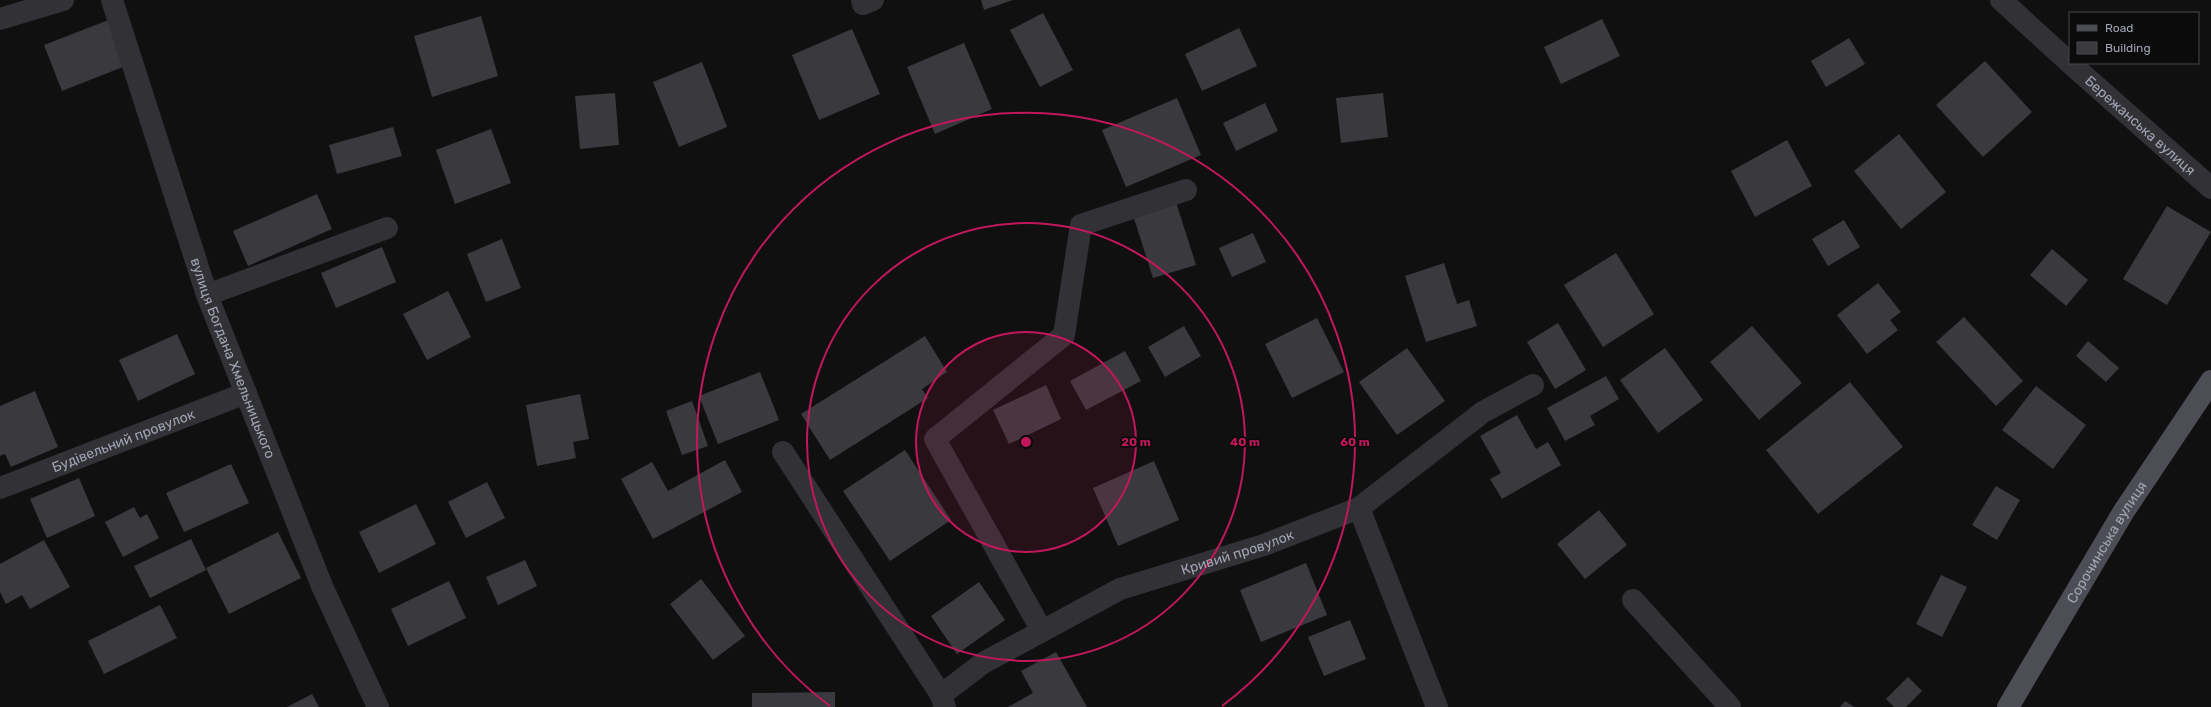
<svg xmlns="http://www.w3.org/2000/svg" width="2211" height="707" font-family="Rubik,sans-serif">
<rect width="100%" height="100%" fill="#101011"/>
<g fill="#3a3a3e">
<polygon points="981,0 1013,0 984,10"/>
<polygon points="1043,13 1073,70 1040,87 1010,30"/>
<polygon points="481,16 498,76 432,97 414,36"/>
<polygon points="111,19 128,65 62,91 44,45"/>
<polygon points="1602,19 1620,56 1561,84 1544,47"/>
<polygon points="1239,28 1257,66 1202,91 1185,54"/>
<polygon points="852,29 880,94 819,120 792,55"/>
<polygon points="1849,38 1865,64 1826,87 1811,61"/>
<polygon points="964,43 992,109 935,134 907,67"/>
<polygon points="1985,61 2032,112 1983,157 1936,105"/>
<polygon points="702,62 727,127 679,147 653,82"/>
<polygon points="615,93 619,145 580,149 575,96"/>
<polygon points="1383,93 1388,137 1341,143 1336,98"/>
<polygon points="1177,98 1201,155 1126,187 1102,130"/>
<polygon points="1265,103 1278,131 1236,151 1223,123"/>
<polygon points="393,127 402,156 337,174 329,145"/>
<polygon points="491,129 511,183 455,204 436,150"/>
<polygon points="1899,134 1946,192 1901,229 1854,171"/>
<polygon points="1787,140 1812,186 1755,217 1731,171"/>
<polygon points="317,194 332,229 248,266 233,231"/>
<polygon points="1175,199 1196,265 1153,278 1132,212"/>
<polygon points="2167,206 2211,232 2167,305 2123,279"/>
<polygon points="1844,220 1860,247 1828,266 1812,239"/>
<polygon points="1253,233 1266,262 1232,277 1219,248"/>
<polygon points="502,239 521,288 486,302 467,254"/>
<polygon points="382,247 396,282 336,308 321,273"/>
<polygon points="2052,249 2088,280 2066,306 2030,275"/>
<polygon points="1616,253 1654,314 1603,347 1564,285"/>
<polygon points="1444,263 1457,304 1469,300 1477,326 1426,342 1405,276"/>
<polygon points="1878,283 1901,312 1890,320 1898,330 1867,354 1837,315"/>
<polygon points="448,291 471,337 427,360 403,314"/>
<polygon points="1964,317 2023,381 1996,406 1936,342"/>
<polygon points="1317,318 1344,372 1292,398 1265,344"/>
<polygon points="1558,323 1586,370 1555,389 1527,342"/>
<polygon points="1184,326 1201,356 1165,377 1148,347"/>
<polygon points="1752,326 1802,383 1759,420 1710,362"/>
<polygon points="177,334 195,374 138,401 119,360"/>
<polygon points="925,336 947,372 922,389 928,398 830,460 801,414"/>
<polygon points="2088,341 2119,368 2106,382 2076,356"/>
<polygon points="1407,348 1445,401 1397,435 1359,382"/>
<polygon points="1665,348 1703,400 1658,433 1620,380"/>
<polygon points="1125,351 1141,381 1086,410 1070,381"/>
<polygon points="760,372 779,420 718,444 699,396"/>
<polygon points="1606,376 1619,399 1590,416 1595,425 1565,441 1547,408"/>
<polygon points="1850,382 1903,447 1818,514 1766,450"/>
<polygon points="1046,385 1061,419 1009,444 993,410"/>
<polygon points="2036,386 2086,425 2053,469 2002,430"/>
<polygon points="35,391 58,447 11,467 5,454 0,456 0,406"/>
<polygon points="580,394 589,439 573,442 576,458 537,466 526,405"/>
<polygon points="692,401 708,446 682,455 666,411"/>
<polygon points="1517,415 1536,449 1548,442 1561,465 1502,499 1490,479 1501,473 1480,436"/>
<polygon points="905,450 951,520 890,561 843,491"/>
<polygon points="725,460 742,492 653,539 621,479 652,462 668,491"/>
<polygon points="1154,461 1179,520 1118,546 1093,488"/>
<polygon points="231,464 249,503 184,532 166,493"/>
<polygon points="79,478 95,516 47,538 30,499"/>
<polygon points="487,482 505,518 466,538 448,502"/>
<polygon points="1996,486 2020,500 1997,540 1972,525"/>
<polygon points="416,504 436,544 379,573 359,532"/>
<polygon points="134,507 140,518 147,514 159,538 123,557 105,522"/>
<polygon points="1599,510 1627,545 1585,579 1557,544"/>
<polygon points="278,532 301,578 229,614 206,568"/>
<polygon points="191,539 206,570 150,598 134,566"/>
<polygon points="44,540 70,587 30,609 22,595 6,604 0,592 0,564"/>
<polygon points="525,560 537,586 498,605 486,577"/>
<polygon points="1306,563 1327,615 1261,642 1240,590"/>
<polygon points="1941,575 1967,587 1942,637 1916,624"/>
<polygon points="701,579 745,636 713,660 670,604"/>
<polygon points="449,581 466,618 408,646 391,609"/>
<polygon points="979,582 1005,620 957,654 931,616"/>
<polygon points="160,605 177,638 104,674 88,641"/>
<polygon points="1350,620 1366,659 1324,676 1308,637"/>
<polygon points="1056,652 1087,707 1008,707 1033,693 1021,671"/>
<polygon points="1908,677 1922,691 1906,707 1894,707 1886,699"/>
<polygon points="835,692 835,707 752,707 752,693"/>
<polygon points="312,694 319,707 287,707"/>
<polygon points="1845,701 1854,707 1840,707"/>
</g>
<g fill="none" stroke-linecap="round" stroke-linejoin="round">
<g stroke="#313136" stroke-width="22">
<path id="s1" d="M112 0 207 295 322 586 378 707"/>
<polyline points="862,0 863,4 873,0"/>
<polyline points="2001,0 2070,63"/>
<polyline points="0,19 63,0"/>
<path id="s2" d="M2070 63 2211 188"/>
<polyline points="207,295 387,228"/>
<polyline points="783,452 941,695"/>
<path id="s3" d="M0 488 246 393"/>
<polyline points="1359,508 1437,707"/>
<polyline points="1633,600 1730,707"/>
<polyline points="1042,631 935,439 1064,335 1081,225 1186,190"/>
<path id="s4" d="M945 707 941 695 983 663 1120 589 1264 545 1359 508 1483 412 1533 385"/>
</g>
<path stroke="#4d4d55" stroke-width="22" id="s5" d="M2008 707 2124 511 2211 381"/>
</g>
<circle cx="1026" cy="442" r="110" fill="#c2185b" fill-opacity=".12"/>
<g fill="none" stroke="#c2185b" stroke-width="2">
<circle cx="1026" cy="442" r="110"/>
<circle cx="1026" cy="442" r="219"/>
<path d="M830 706A329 329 0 1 1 1222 706"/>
</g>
<g text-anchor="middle" stroke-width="3.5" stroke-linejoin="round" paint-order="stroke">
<g font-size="14" fill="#a1a4b2" stroke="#0b0b0c">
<text dy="5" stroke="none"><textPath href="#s2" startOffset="94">Бережанська вулиця</textPath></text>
<text dy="5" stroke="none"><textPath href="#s1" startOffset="378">вулиця Богдана Хмельницького</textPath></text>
<text dy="5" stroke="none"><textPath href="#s3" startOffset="132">Будівельний провулок</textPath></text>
<text dy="5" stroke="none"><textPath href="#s5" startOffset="192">Сорочинська вулиця</textPath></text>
<text dy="5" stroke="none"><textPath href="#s4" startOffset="344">Кривий провулок</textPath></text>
</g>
</g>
<circle cx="1026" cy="442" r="6" fill="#c2185b" stroke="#0b0b0c" stroke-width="2"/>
<g font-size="12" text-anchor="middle" font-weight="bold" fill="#c2185b" stroke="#0b0b0c" stroke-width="3.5" stroke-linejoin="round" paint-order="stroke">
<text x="1136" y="446">20 m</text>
<text x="1245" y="446">40 m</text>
<text x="1355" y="446">60 m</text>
</g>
<rect x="2069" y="12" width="130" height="52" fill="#0b0b0c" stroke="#47484e"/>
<rect x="2077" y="25" width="20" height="6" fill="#4d4d55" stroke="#47484e"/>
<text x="2105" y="32" font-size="12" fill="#a1a4b2">Road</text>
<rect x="2077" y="42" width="20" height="12" fill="#3a3a3e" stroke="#47484e"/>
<text x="2105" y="52" font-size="12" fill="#a1a4b2">Building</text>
</svg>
